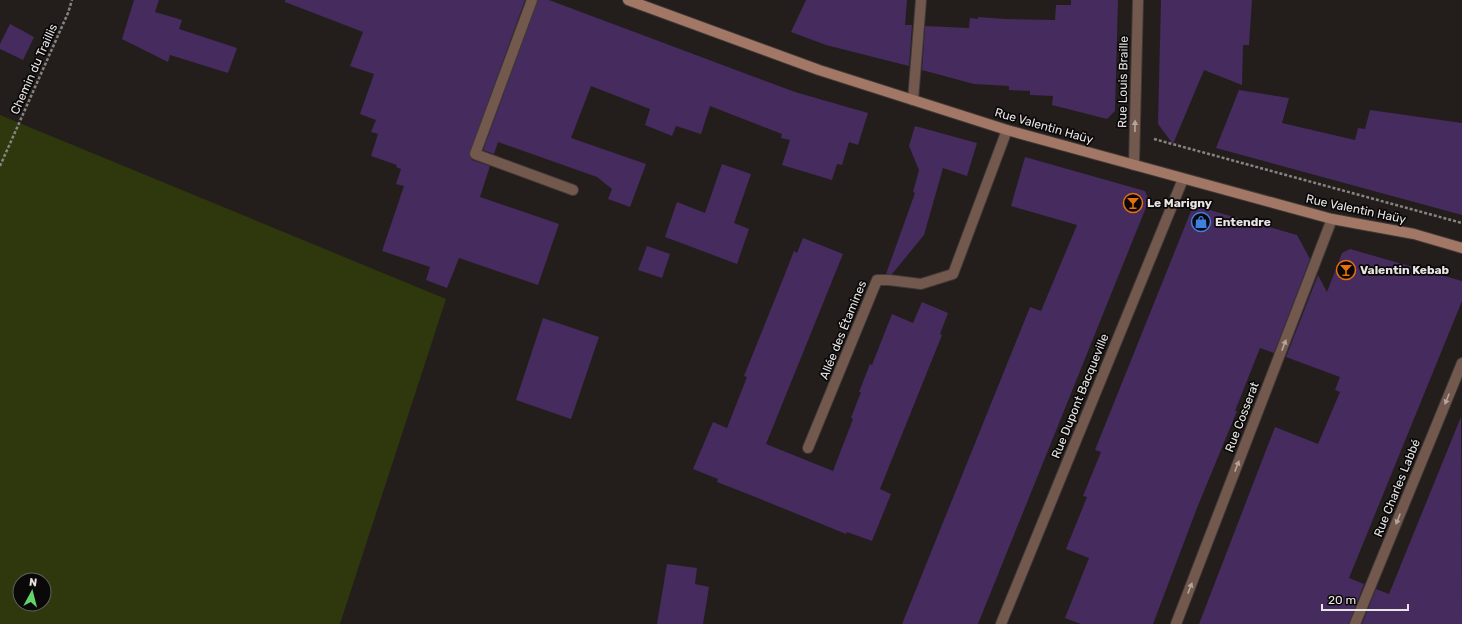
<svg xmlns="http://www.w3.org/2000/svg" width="1462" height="624" font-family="Rubik,sans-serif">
<rect width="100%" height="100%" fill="#231e1c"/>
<path fill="#2f370d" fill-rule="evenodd" d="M0 115 446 299 340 624H0ZM20 580H44V604H20Z"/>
<g fill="#452b5e">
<polygon points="134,0 159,0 155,12 182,20 179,29 237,48 228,73 170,55 168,62 122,39"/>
<polygon points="285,0 525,0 469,155 472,160 490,166 480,197 559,224 538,285 459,258 447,288 426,280 430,267 382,251 404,186 396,184 401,169 396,167 397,165 371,156 378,134 371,132 376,120 360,114 374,74 350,66 363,32 285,2"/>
<polygon points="538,0 549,0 795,92 868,113 858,145 849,142 842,165 837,164 832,180 782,165 790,140 781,138 782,134 710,106 701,134 676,126 672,136 645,125 650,109 591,86 571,138 646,164 630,207 608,199 612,189 597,177 498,142 494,154 483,150"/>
<polygon points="806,0 907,0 905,25 912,25 909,66 826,45 791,32"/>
<polygon points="1071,0 1118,0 1115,111 1107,119 1052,105 1053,96 1030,95 1030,91 1009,90 1009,86 974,84 922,70 925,26 969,28 970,18 978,19 978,17 1006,19 1055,20 1056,5 1071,5"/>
<polygon points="1161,0 1252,0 1249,45 1243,45 1242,85 1204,70 1173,144 1158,124"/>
<polygon points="10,24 34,37 23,60 0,49 0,44"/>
<polygon points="1239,90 1289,98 1282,123 1355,140 1358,128 1365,129 1370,110 1462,123 1462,215 1216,148"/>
<polygon points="915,126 977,143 967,176 943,168 924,235 892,274 886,274 915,193 913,192 919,170 909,146"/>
<polygon points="1025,157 1145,191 1149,200 978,624 902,624 1030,307 1041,311 1077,225 1011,206"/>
<polygon points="722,164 751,174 734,223 749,229 737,264 665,237 677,202 705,213"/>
<polygon points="1199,207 1297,235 1310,259 1274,353 1260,348 1235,411 1237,411 1197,508 1153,624 1081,624 1065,618 1089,558 1066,549 1087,497 1083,496 1101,452 1095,450 1191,211"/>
<polygon points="803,238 843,254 766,444 833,471 853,419 851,418 861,392 859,392 870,364 872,365 892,314 913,323 922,302 948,313 940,334 942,335 880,489 891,494 872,541 847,532 846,534 758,498 717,482 718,479 693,469 713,422 727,428 747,377 744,376 785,274 794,251 797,253"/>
<polygon points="647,246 670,254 662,278 638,270"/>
<polygon points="1350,249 1462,281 1462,301 1349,578 1364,584 1349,624 1199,624 1275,427 1318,444 1340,392 1335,390 1340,377 1286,357 1318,275 1327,292 1342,253"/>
<polygon points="543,318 599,337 571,419 516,400"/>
<polygon points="1461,417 1462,624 1362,624 1376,589 1389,594"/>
<polygon points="667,564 697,568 695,584 709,587 703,624 657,624"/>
</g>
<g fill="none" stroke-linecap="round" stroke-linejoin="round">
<defs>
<g id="lane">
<polyline points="532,0 475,154 573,190"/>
<polyline points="913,100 921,0"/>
</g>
<g id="street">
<polyline points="1134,165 1138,0"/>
<polyline points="808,448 877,280 889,280 921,284 953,274 1007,130"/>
<polyline points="1001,624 1183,179"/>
<polyline points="1176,624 1332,219"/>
<polyline points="1355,624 1462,363"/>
</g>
<polyline id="secondary" points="628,0 819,70 1007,130 1332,219 1414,234 1462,248"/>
</defs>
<use href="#lane" stroke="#3f3a38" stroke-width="12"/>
<use href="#street" stroke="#3f3a38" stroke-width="12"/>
<use href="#secondary" stroke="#3f3a38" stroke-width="12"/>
<g stroke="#878381" stroke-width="2.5" stroke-dasharray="3 2" stroke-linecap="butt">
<polyline points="1154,139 1462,223"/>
<polyline points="0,166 68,13 72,0"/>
</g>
<use href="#lane" stroke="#73584d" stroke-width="10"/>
<use href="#street" stroke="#73584d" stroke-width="10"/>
<use href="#secondary" stroke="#a37766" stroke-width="10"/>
</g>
<defs><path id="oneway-solid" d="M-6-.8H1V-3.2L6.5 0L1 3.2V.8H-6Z"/></defs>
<g fill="#b3a6a0">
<use href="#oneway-solid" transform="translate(1135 126) rotate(-89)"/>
<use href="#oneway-solid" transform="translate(1284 345) rotate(-69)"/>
<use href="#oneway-solid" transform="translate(1447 399) rotate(112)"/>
<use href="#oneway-solid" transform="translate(1237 466) rotate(-69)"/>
<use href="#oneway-solid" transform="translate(1398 519) rotate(112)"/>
<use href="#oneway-solid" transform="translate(1190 588) rotate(-69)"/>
</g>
<defs>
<symbol id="bar-ring" viewBox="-11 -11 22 22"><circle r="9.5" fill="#0a0808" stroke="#e8710a" stroke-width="1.5"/><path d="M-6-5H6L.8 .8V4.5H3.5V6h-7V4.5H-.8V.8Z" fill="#e8710a"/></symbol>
<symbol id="shop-ring" viewBox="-11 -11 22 22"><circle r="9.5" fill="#0a0808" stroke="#3f7fe0" stroke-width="1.5"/><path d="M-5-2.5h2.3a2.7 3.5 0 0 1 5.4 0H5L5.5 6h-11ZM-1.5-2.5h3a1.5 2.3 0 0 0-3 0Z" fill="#3f7fe0"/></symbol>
</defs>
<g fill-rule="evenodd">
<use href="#bar-ring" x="1122" y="192" width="22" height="22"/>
<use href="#shop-ring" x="1190" y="211" width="22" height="22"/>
<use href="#bar-ring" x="1335" y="259" width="22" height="22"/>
</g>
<g text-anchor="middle" stroke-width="3.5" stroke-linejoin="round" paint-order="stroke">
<g font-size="12" fill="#e8e5e4" stroke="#0a0808">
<text transform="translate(34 69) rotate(-66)" y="4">Chemin du Traillis</text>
<text transform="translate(1123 82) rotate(-89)" y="4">Rue Louis Braille</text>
<text transform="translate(1044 126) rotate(16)" y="4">Rue Valentin Haüy</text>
<text transform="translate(1356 209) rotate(12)" y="4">Rue Valentin Haüy</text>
<text transform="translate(843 330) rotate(-68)" y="4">Allée des Étamines</text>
<text transform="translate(1080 396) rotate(-68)" y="4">Rue Dupont Bacqueville</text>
<text transform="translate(1242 417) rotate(-69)" y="4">Rue Cosserat</text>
<text transform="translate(1397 488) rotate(-68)" y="4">Rue Charles Labbé</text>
</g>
<g font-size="12" font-weight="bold" fill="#e8e5e4" stroke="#0a0808" text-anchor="start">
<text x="1147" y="207">Le Marigny</text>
<text x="1215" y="226">Entendre</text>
<text x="1360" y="274">Valentin Kebab</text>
</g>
</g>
<g transform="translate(32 592) rotate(7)"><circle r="19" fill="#0a0808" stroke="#636060"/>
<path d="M0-3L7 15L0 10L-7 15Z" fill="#63d468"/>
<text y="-6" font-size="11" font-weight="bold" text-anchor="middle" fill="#e8e5e4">N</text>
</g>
<path d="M1322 604v6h86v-6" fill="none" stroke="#e8e5e4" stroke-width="2"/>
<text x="1328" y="604" font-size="12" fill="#e8e5e4" stroke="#0a0808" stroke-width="3" paint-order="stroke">20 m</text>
</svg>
